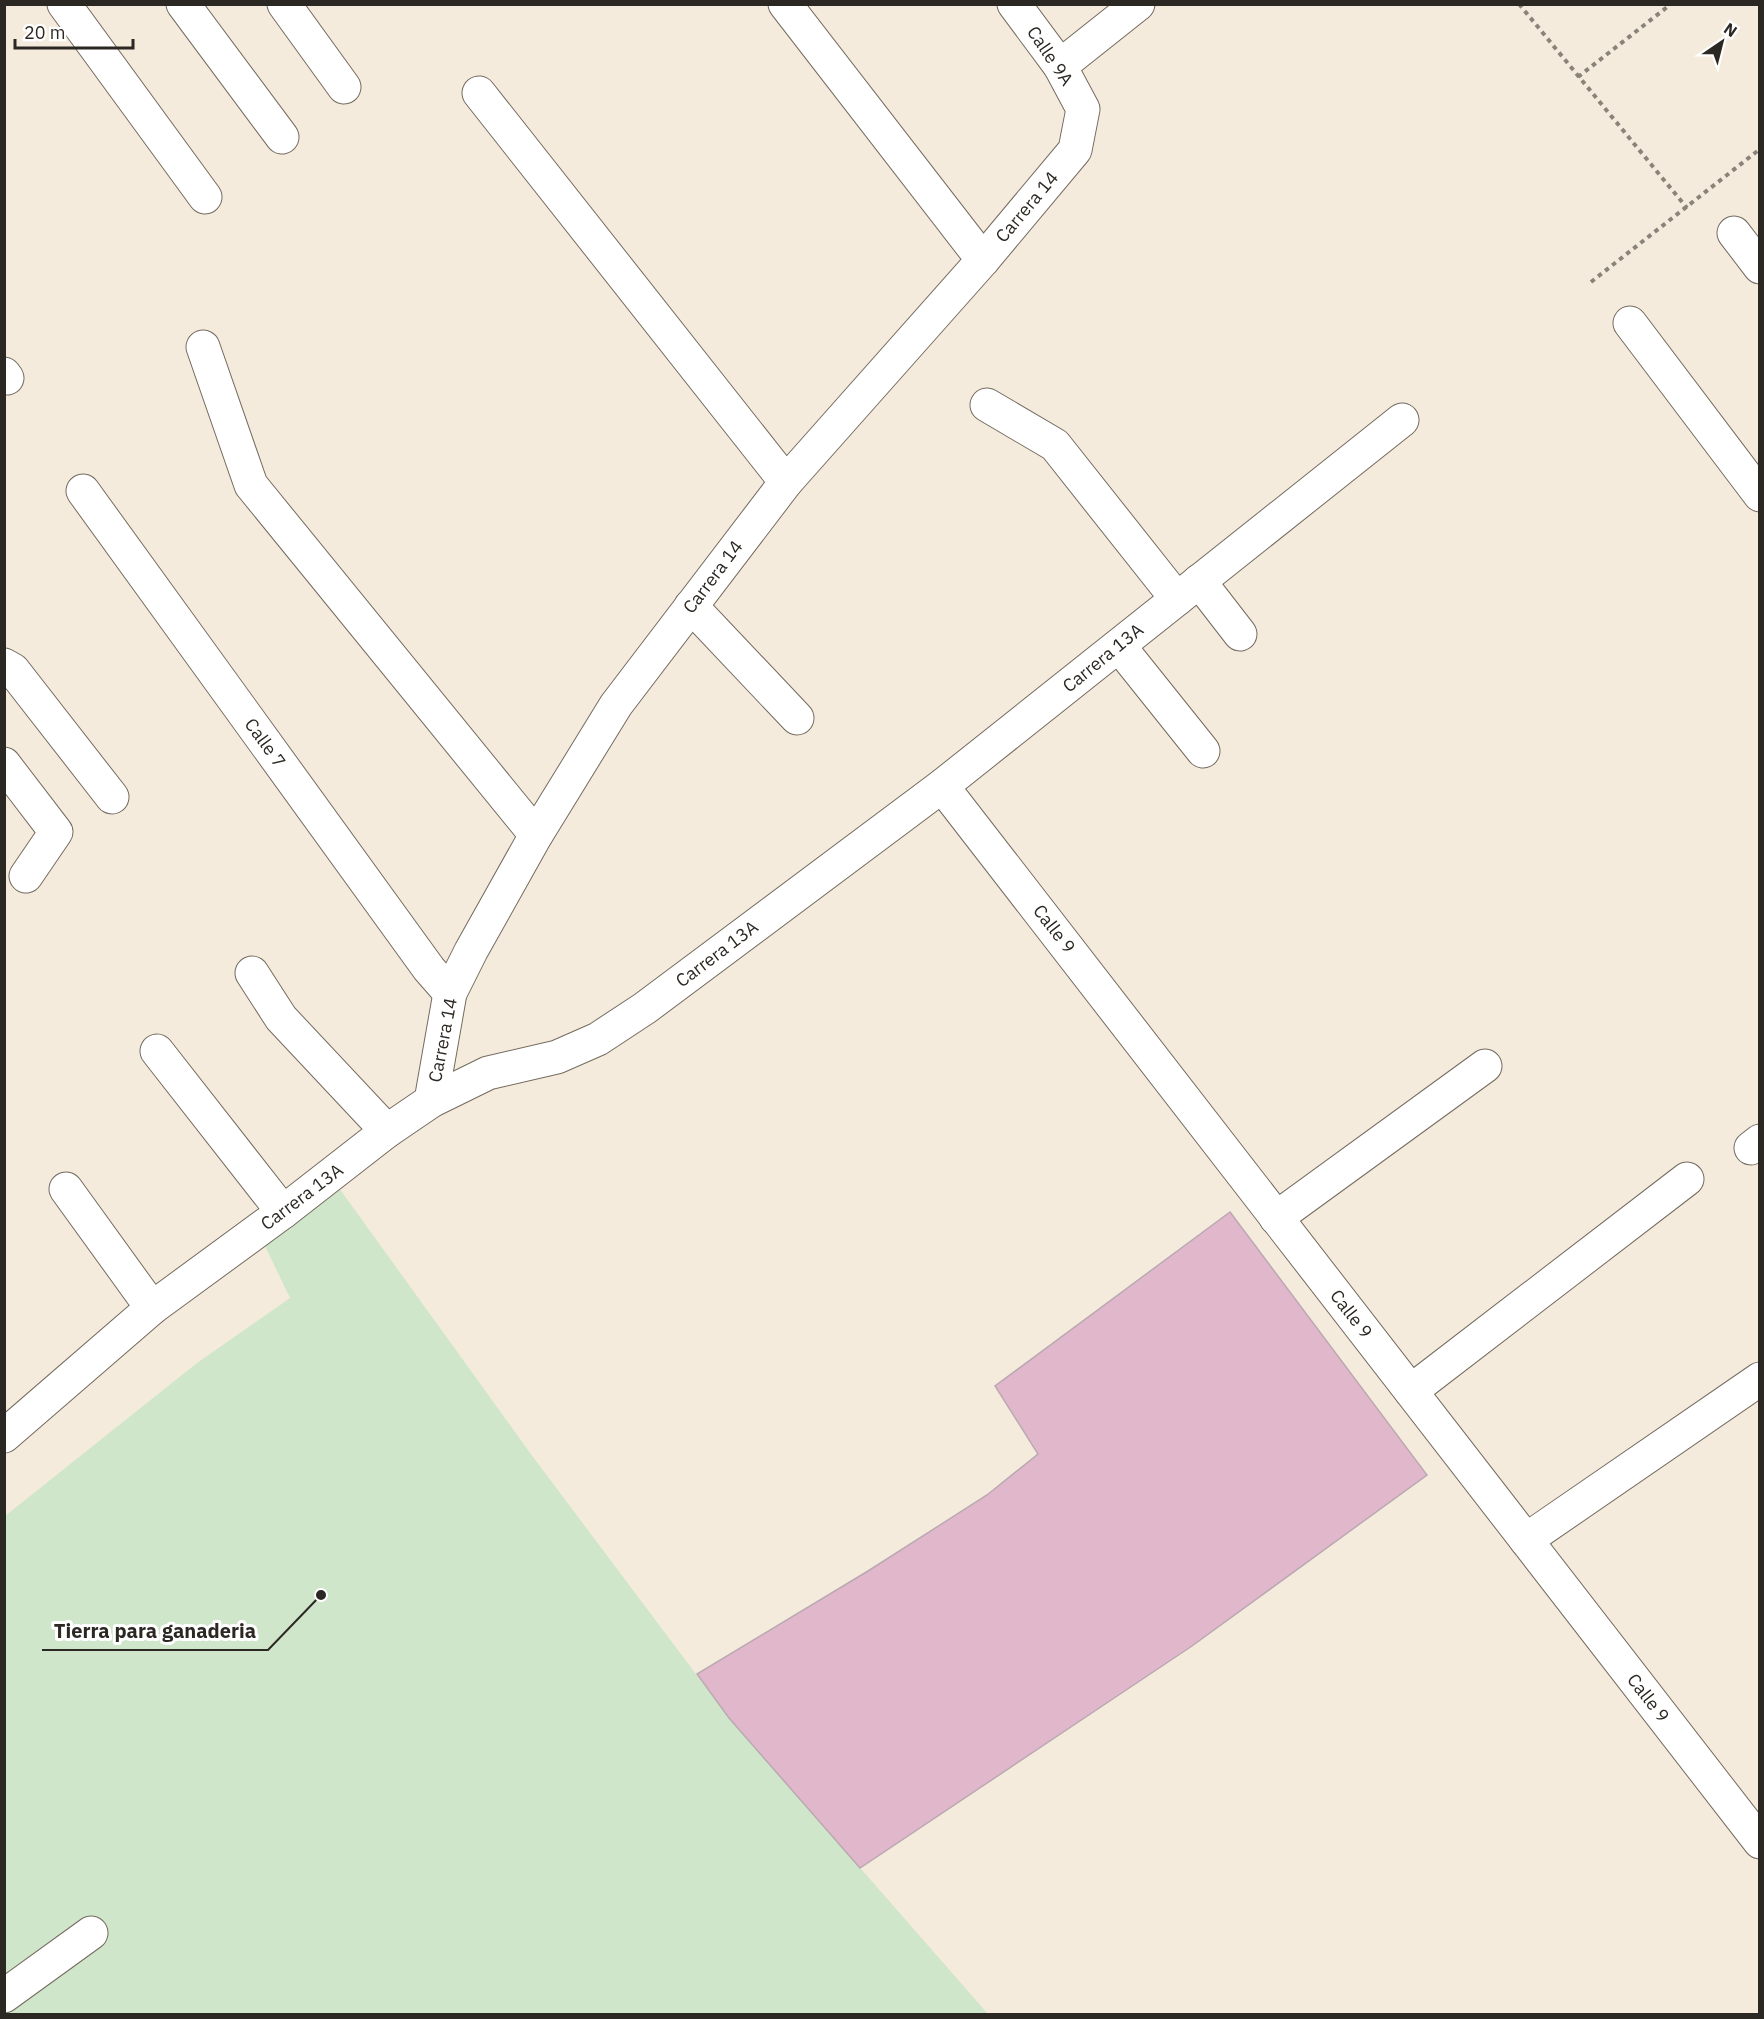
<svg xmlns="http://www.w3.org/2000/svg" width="1764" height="2019" font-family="'IBM Plex Sans',sans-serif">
<rect width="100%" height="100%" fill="#f5ebdd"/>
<polygon fill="#cfe6cb" points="339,1188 533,1457 729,1718 988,2014 5,2014 5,1516 197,1363 290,1298 264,1244"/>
<polygon fill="#e1b7cc" stroke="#baa9b1" stroke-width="1.5" points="1230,1212 1427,1475 1192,1646 860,1868 729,1718 697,1674 868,1571 987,1495 1038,1454 995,1386"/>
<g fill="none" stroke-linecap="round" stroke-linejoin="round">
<defs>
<g id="minor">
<polyline points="64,4 205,197"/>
<polyline points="183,4 282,137"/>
<polyline points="284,4 344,87"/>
<polyline points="785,4 983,260"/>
<polyline points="1060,66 1138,4"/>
<polyline points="479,93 786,482"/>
<polyline points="1734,233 1760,267"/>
<polyline points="1630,323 1760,495"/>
<polyline points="203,347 251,485 536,835"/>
<polyline points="4,374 7,378"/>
<polyline points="987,405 1055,445 1177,599"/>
<polyline points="83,491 429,969 450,993"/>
<polyline points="1199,581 1240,634"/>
<polyline points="691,606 797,718"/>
<polyline points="1119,646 1203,751"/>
<polyline points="4,665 13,670 112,797"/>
<polyline points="4,764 56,832 26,876"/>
<polyline points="942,786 1760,1842"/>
<polyline points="252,973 281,1018 387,1131"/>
<polyline points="157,1051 283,1212"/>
<polyline points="431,1101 450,993 471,951 536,835 616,705 786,482 983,260 1075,150 1083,109 1060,66 1014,4"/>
<polyline points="1751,1148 1760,1141"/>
<polyline points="66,1189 152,1308"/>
<polyline points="1276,1218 1485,1066"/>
<polyline points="1411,1391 1687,1179"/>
<polyline points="4,1436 152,1308 283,1212 387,1131 431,1101 488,1073 557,1057 598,1039 645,1008 942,786 1402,420"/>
<polyline points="1526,1540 1760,1379"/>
<polyline points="4,1996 91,1933"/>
</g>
</defs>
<use href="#minor" stroke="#746b5f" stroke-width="35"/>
<g stroke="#898379" stroke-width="4" stroke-dasharray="4.5 4.5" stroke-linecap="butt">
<polyline points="1519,4 1687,208"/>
<polyline points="1578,77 1671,4"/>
<polyline points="1591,282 1760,149"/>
</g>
<use href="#minor" stroke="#fff" stroke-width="33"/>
</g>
<g text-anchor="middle" stroke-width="6" stroke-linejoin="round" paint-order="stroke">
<g font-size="18" fill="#2b2722" stroke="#fff">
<text transform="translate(1050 56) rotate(56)" y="6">Calle 9A</text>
<text transform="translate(1027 207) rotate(-50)" y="6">Carrera 14</text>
<text transform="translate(713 577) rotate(-53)" y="6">Carrera 14</text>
<text transform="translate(1103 658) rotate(-39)" y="6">Carrera 13A</text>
<text transform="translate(265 743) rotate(54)" y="6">Calle 7</text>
<text transform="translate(1054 929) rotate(52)" y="6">Calle 9</text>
<text transform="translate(717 954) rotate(-37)" y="6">Carrera 13A</text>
<text transform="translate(443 1040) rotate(-79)" y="6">Carrera 14</text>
<text transform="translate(302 1197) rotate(-37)" y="6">Carrera 13A</text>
<text transform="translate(1351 1314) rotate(52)" y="6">Calle 9</text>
<text transform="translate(1648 1698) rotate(52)" y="6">Calle 9</text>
</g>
</g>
<path fill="none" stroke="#2b2722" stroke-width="2" d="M321 1595L268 1650H42"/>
<circle fill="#2b2722" stroke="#fff" stroke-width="2" cx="321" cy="1595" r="6"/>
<g font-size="20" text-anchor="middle" font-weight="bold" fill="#2b2722" stroke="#fff" stroke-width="6" stroke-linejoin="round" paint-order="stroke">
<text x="155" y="1638">Tierra para ganaderia</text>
</g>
<rect width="1764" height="2019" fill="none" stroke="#2b2722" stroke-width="12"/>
<g transform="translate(1722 42) rotate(35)" stroke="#ffffff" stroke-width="4.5" paint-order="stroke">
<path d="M0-4.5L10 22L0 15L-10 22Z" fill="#2b2722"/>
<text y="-9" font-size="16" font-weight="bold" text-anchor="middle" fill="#2b2722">N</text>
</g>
<path d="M15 39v9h118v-9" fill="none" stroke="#2b2722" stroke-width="3"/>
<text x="24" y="39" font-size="18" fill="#2b2722" stroke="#ffffff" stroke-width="4.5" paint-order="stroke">20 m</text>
</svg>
